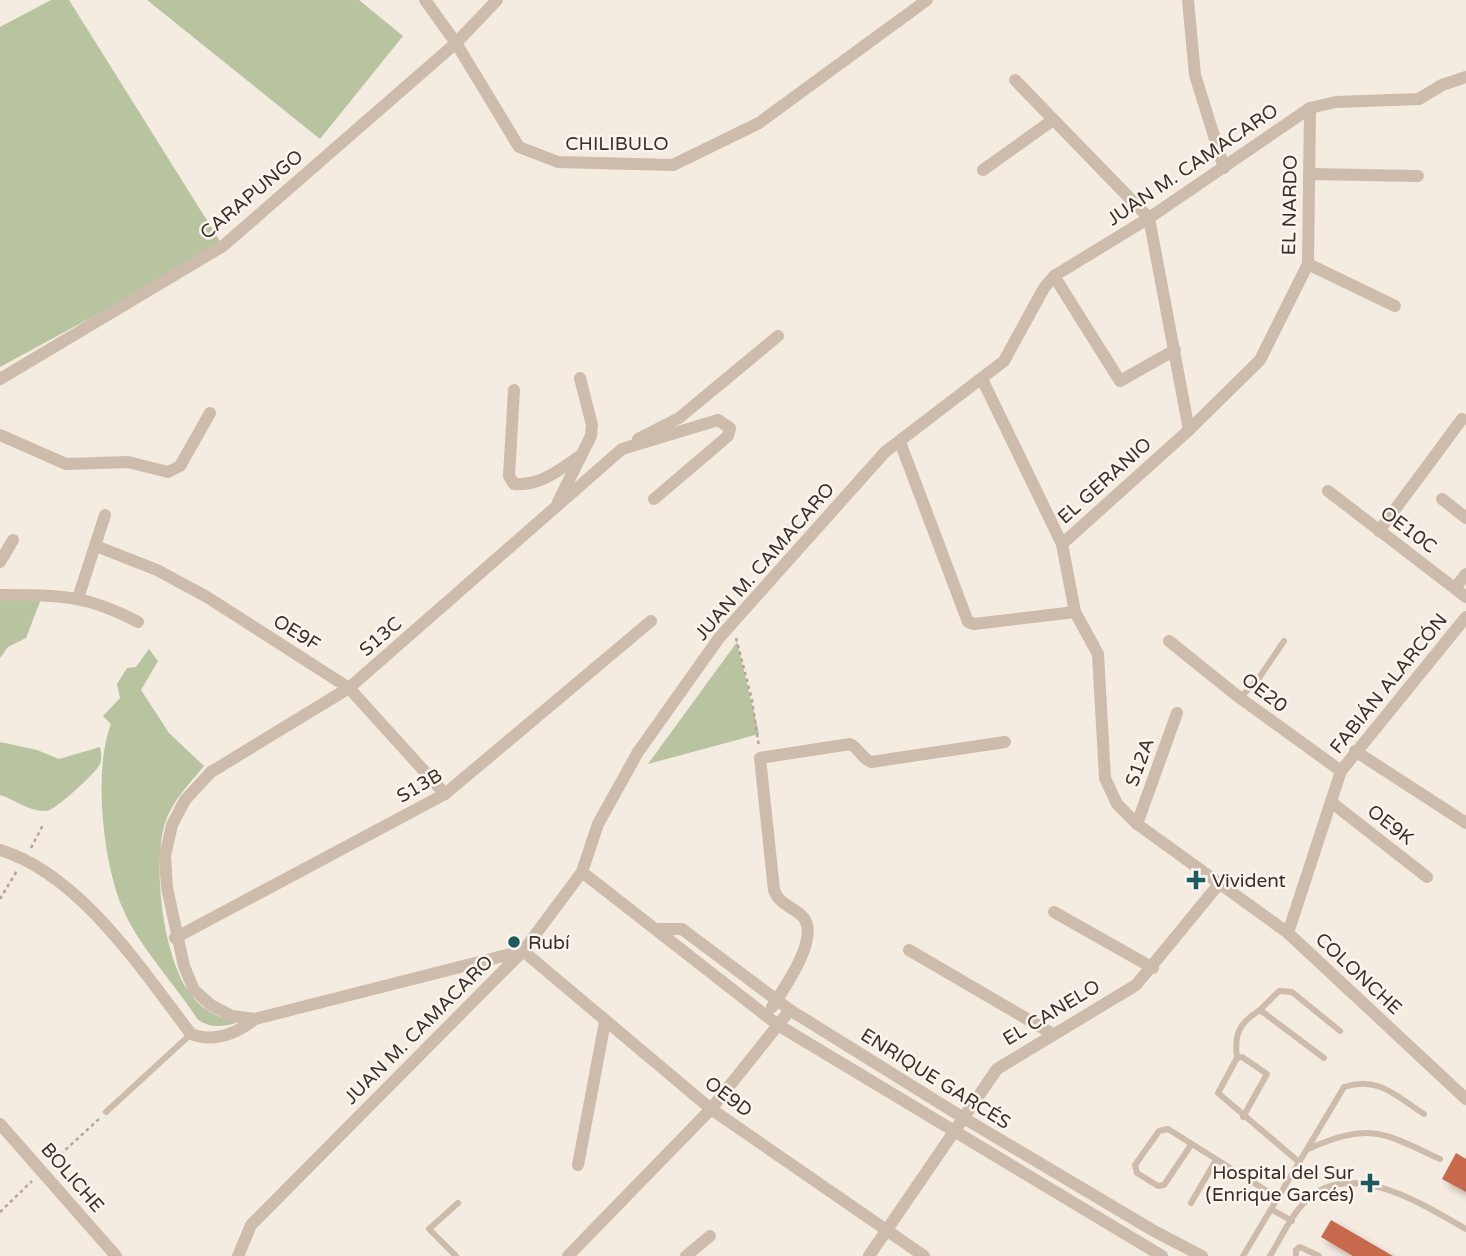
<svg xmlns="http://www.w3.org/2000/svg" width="1466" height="1256" font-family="'Varela Round',sans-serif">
<defs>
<filter id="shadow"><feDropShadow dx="5.5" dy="5.5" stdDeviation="3.5" flood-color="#0004"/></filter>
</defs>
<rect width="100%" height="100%" fill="#f4ebe1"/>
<g fill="#b8c4a0">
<polygon points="51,0 69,0 223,246 0,367 0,27"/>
<polygon points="147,0 359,0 403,36 320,139"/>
<polygon points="41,599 26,638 8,647 0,658 0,600"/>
<polygon points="737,642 759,734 648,764"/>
<path d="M149 649 158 661 141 690 169 733 204 766C190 783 172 801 165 823 152 866 163 959 191 995 202 1010 219 1017 236 1023 221 1027 212 1028 198 1020 176 985 139 947 123 909 103 864 93 770 111 724L103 716 120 698 117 684 127 668 136 667Z"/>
<path d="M0 742 37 750 59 759 100 747C101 752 102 759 100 764 97 772 54 811 47 811 29 812 16 800 0 795Z"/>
</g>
<g fill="#c8694b" filter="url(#shadow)">
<polygon points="1456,1153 1466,1159 1466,1192 1442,1179"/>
<polygon points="1331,1220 1393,1256 1353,1256 1321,1237"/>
</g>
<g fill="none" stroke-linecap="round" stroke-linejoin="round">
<g stroke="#b9a596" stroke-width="2.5" stroke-dasharray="3.5 3.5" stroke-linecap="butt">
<polyline points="736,638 752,700 759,747"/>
<polyline points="31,848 44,823"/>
<polyline points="0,899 18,869"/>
<polyline points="50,1164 99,1119"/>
<polyline points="0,1212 32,1181"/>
</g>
<g stroke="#cdbbac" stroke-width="6">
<polyline points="1240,698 1259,678 1284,641"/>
<polyline points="1260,1010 1279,991 1292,992 1340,1031"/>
<path d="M1237 1058C1234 1034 1239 1023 1260 1010L1324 1058"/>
<polyline points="106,1112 191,1034"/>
<polyline points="1243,1117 1267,1074 1242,1057 1237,1058 1218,1093 1299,1162"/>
<polyline points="1191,1145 1164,1185 1158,1186 1137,1173 1135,1165 1159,1131 1168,1129 1278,1198"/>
<path d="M1308 1149C1370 1122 1382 1132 1440 1159"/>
<polyline points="1191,1203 1216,1160"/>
<polyline points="1271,1209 1292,1221"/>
<polyline points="456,1256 429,1229 458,1203"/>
<path d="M1243 1256 1344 1087C1378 1075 1397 1097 1424 1114"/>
<path d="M1270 1256C1281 1238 1291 1215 1306 1201 1350 1157 1424 1205 1466 1229"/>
<polyline points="1296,1256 1296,1250 1300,1247 1319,1256"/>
</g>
<g stroke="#cdbbac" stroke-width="12">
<polyline points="425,0 456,43 519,147 558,162 673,165 759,123 927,0"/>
<polyline points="1188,0 1195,75 1224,168"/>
<polyline points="1015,80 1149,218 1189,430"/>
<polyline points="1310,108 1308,264 1260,360 1189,430 1062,544 1075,612 1098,654 1105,778 1117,804 1137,824 1288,933 1466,1099"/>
<polyline points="983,170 1053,120"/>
<polyline points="1310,174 1418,176"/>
<polyline points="1308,264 1395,306"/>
<polyline points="1054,276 1120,381 1175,350"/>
<polyline points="0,379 223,246 456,43 497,0"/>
<polyline points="982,379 1062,544"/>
<path d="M514 390 509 476 514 484C541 486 559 470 580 456"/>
<polyline points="0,435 66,464 128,462 168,472 180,466 210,413"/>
<polyline points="638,439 679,418 778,336"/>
<polyline points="900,442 968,622 974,624 1075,612"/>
<polyline points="1328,491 1466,597"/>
<polyline points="1442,499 1466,518"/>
<polyline points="558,502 591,436 592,425 580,378"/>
<polyline points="1379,531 1462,419"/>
<polyline points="96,546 157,570 207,597 349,688 445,794"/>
<polyline points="0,562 13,540"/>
<polyline points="1455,588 1466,574"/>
<path d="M0 595C57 595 86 594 138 622"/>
<polyline points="78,598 105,515"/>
<polyline points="1169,641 1240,698 1341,771"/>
<polyline points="1355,751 1466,823"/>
<polyline points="1331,802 1427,877"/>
<polyline points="1137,824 1177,713"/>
<path d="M0 850C80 874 142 970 191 1034 215 1043 236 1034 255 1019L523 951 711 1109 924 1256"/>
<polyline points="582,872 778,1025 1162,1256"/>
<polyline points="1054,912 1153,968"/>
<polyline points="658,929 682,929 790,1010 962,1117 1154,1231 1202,1256"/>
<polyline points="1288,933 1341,771 1466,617"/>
<polyline points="175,938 445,794 651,621"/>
<polyline points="909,950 1051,1033"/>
<path d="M772 1007C785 987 823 934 801 915 791 906 779 904 774 890L760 758 850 744C860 749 861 758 871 762L1005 742"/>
<polyline points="255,1019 232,1016 211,1005 194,990 184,966 167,888 165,856 172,825 185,800 211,772 349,688 622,449 718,420 730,428 728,436 654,499"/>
<polyline points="0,1124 116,1256"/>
<polyline points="578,1165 605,1022"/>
<polyline points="238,1256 251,1225 523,951 582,872 598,824 638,752 719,638 885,452 1004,361 1044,288 1054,276 1149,218 1310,108 1336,102 1419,99 1442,85 1466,77"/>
<polyline points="568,1256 711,1109 790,1010"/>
<polyline points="686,1256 710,1236"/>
<polyline points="869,1256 997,1069 1136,985 1219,884"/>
</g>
</g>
<g fill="#1f5a5e" stroke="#fbf5ee" stroke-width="2.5">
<path d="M1192.5 869.5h7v7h7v7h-7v7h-7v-7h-7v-7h7z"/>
<circle cx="514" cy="942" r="7"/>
<path d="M1366.5 1172.5h7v7h7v7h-7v7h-7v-7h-7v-7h7z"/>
</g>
<g text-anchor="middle" stroke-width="5" stroke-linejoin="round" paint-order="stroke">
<g font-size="19" fill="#3b302b" stroke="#fbf5ee">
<text x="617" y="150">CHILIBULO</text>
<text transform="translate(1192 164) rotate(-34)" y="7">JUAN M. CAMACARO</text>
<text transform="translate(251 194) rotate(-40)" y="7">CARAPUNGO</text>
<text transform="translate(1289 205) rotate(-89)" y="7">EL NARDO</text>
<text transform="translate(1104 480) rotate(-42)" y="7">EL GERANIO</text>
<text transform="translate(1409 529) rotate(37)" y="7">OE10C</text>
<text transform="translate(764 561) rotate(-49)" y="7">JUAN M. CAMACARO</text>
<text transform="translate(297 632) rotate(32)" y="7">OE9F</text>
<text transform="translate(380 636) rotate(-41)" y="7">S13C</text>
<text transform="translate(1388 683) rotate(-51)" y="7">FABIÁN ALARCÓN</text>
<text transform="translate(1265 692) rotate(37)" y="7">OE20</text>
<text transform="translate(1139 762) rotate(-70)" y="7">S12A</text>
<text transform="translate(419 785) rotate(-30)" y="7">S13B</text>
<text transform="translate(1391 824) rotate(38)" y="7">OE9K</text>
<text transform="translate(1359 973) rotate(43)" y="7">COLONCHE</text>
<text transform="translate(1051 1012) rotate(-31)" y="7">EL CANELO</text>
<text transform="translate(418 1029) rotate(-45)" y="7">JUAN M. CAMACARO</text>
<text transform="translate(936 1078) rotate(32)" y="7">ENRIQUE GARCÉS</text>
<text transform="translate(729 1096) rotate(37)" y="7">OE9D</text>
<text transform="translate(73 1177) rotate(49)" y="7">BOLICHE</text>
</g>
<g font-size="19" fill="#3b302b" stroke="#fbf5ee" text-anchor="start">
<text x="1212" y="887">Vivident</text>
<text x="528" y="949">Rubí</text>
<text x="1354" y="1179" text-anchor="end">Hospital del Sur<tspan x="1354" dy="22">(Enrique Garcés)</tspan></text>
</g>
</g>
</svg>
